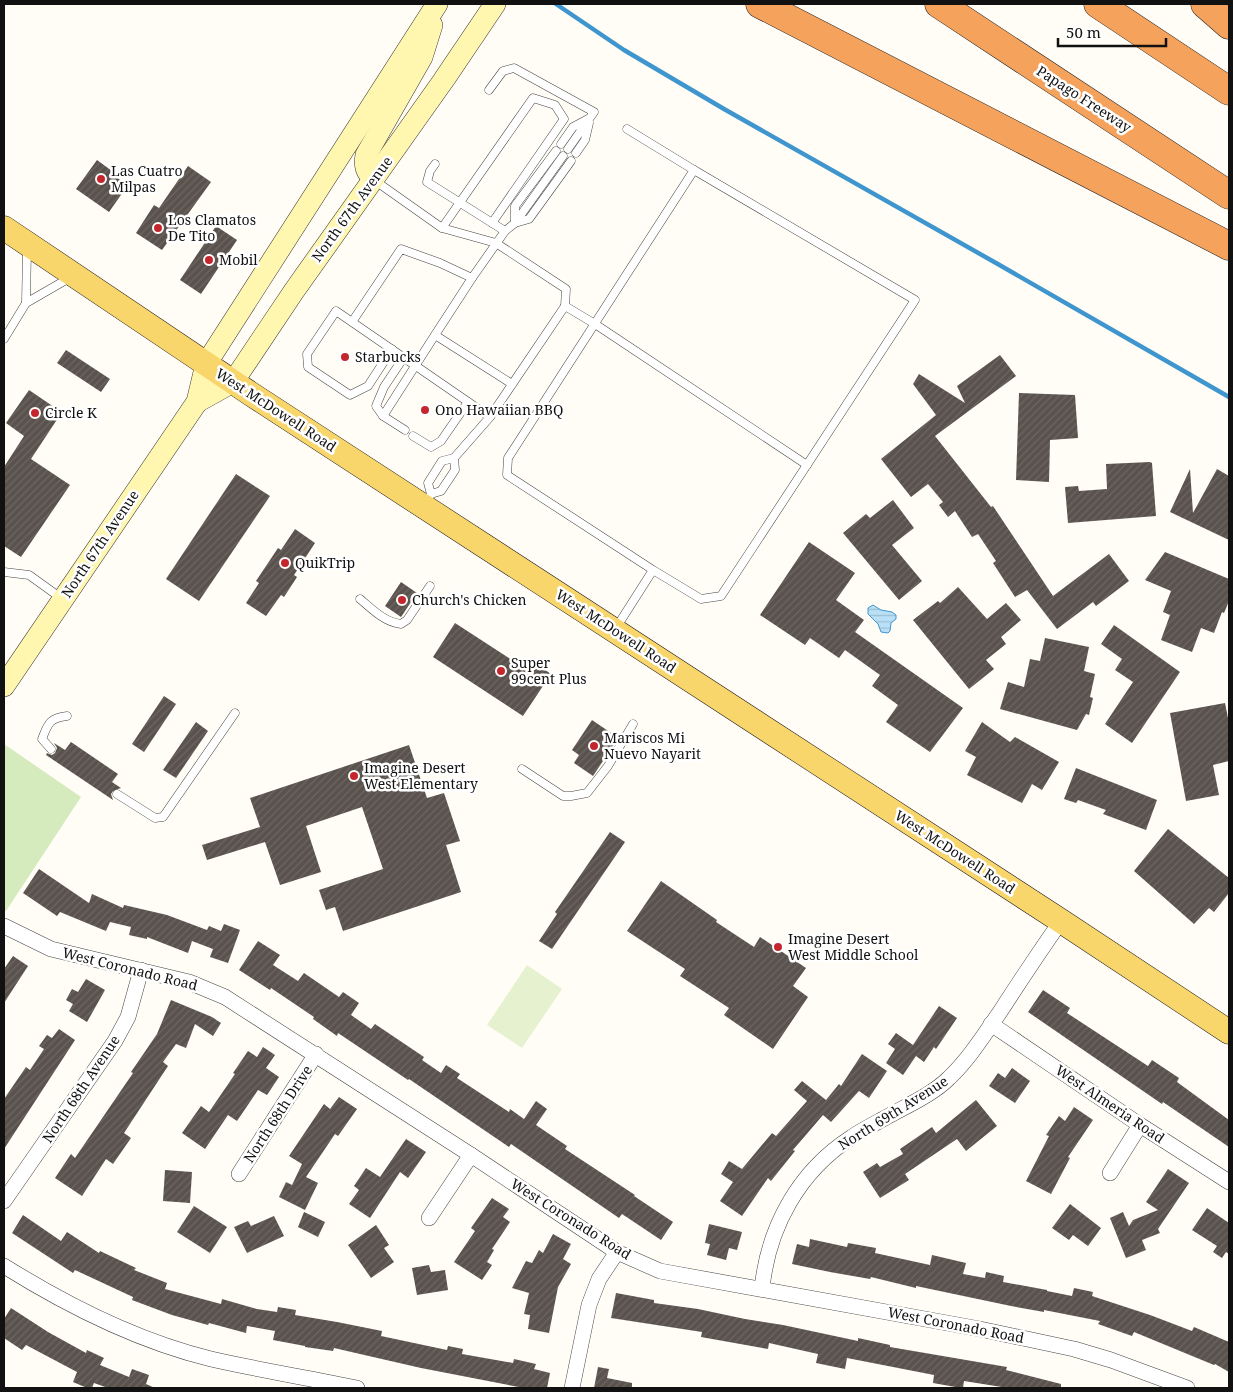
<svg xmlns="http://www.w3.org/2000/svg" width="1233" height="1392" font-family="'Noto Serif',serif">
<defs>
<pattern id="water-rules" width="6" height="5" patternUnits="userSpaceOnUse" patternTransform="scale(1.25)"><rect width="6" height="5" fill="#b9e0f7"/><path d="M0 2.5h6" fill="none" stroke="#9ebfd3"/></pattern>
<pattern id="building-hatch" width="6" height="6" patternUnits="userSpaceOnUse" patternTransform="scale(1.25)"><rect width="6" height="6" fill="#5a524d"/><path d="M-1 1l2-2M0 6l6-6M5 7l2-2" fill="none" stroke="#6d6662"/></pattern>
</defs>
<rect width="100%" height="100%" fill="#fffdf5"/>
<polygon fill="#d5ebbd" points="4,744 81,797 6,911 4,910"/>
<polygon fill="#e6f2cf" points="527,965 562,989 522,1048 487,1025"/>
<polygon fill="url(#water-rules)" stroke="#3f96cf" points="873,605 881,610 892,612 896,615 896,619 891,623 890,631 888,633 881,632 878,624 868,614 868,608"/>
<g fill="none" stroke-linecap="round" stroke-linejoin="round">
<polyline stroke="#3f96cf" stroke-width="4.5" points="556,4 624,50 724,109 996,263 1229,397"/>
</g>
<g fill="url(#building-hatch)">
<polygon points="97,160 112,171 110,173 128,185 109,212 76,189"/>
<polygon points="188,166 211,182 162,250 136,233 154,205 159,208"/>
<polygon points="216,226 237,240 201,294 180,280"/>
<polygon points="66,350 110,379 101,392 57,363"/>
<polygon points="1000,355 1016,376 935,436 991,507 993,506 1053,596 1109,554 1129,581 1096,606 1093,602 1057,629 1027,590 1015,597 993,563 996,561 978,534 972,537 955,511 948,517 939,505 943,502 928,484 911,497 881,459 936,415 913,384 919,374 965,403 957,386"/>
<polygon points="29,390 54,407 58,418 31,459 70,485 21,557 4,546 4,467 24,436 6,423"/>
<polygon points="1019,393 1075,395 1078,438 1050,440 1049,482 1016,480"/>
<polygon points="1150,462 1152,463 1156,516 1068,523 1065,487 1078,486 1079,491 1107,489 1106,464"/>
<polygon points="1190,469 1193,513 1217,469 1229,476 1229,540 1170,512"/>
<polygon points="236,474 270,496 199,601 166,579"/>
<polygon points="893,500 914,528 892,545 922,581 899,600 843,533 866,514 870,518"/>
<polygon points="295,529 315,543 294,575 297,577 284,597 281,595 266,616 246,603 259,583 256,581 278,548 281,550"/>
<polygon points="809,542 855,573 836,600 864,620 855,632 963,708 930,752 886,722 898,705 872,686 880,675 845,650 839,658 810,638 805,645 760,615"/>
<polygon points="1165,552 1229,579 1229,601 1224,613 1222,612 1214,633 1201,628 1192,652 1161,640 1170,615 1163,612 1171,591 1145,580"/>
<polygon points="401,582 417,593 401,617 385,606"/>
<polygon points="958,587 987,619 1006,603 1021,620 1001,637 1006,644 986,660 994,669 969,689 913,620 938,601 940,603"/>
<polygon points="455,623 524,668 529,659 551,674 523,716 433,657"/>
<polygon points="1114,625 1180,672 1132,743 1105,724 1133,682 1115,670 1122,659 1101,644"/>
<polygon points="1045,638 1089,647 1084,671 1095,674 1090,697 1093,698 1089,715 1086,714 1077,730 1000,709 1008,682 1024,687 1030,659 1040,661"/>
<polygon points="164,696 176,704 144,752 132,744"/>
<polygon points="1225,703 1229,723 1229,761 1213,765 1219,795 1186,801 1170,713"/>
<polygon points="592,720 617,737 614,741 615,743 593,776 574,763 579,755 572,750"/>
<polygon points="196,722 208,731 176,778 163,770"/>
<polygon points="982,722 1010,742 1015,737 1059,762 1042,790 1032,784 1022,803 967,775 976,757 965,751"/>
<polygon points="71,742 118,774 112,782 121,788 113,791 111,794 113,800 46,755 47,753 52,755 55,753 57,748 54,743 65,750"/>
<polygon points="409,745 427,798 444,793 460,841 446,845 461,892 343,931 335,907 326,910 319,890 383,869 362,807 306,826 321,872 280,885 265,842 207,860 202,845 260,827 250,798"/>
<polygon points="1076,768 1157,800 1146,830 1103,814 1106,810 1078,800 1076,803 1064,799"/>
<polygon points="1168,829 1229,878 1229,893 1214,912 1209,908 1194,924 1134,871"/>
<polygon points="610,832 625,842 552,949 539,941 557,914 555,912"/>
<polygon points="39,869 89,903 92,894 123,908 124,905 167,915 207,930 209,926 221,931 224,924 240,930 228,963 210,957 213,949 192,941 188,953 147,937 147,939 129,935 131,927 110,922 106,931 60,912 57,916 23,893"/>
<polygon points="661,881 717,920 716,922 754,947 760,937 806,968 793,986 808,997 773,1049 724,1015 729,1008 680,976 685,969 627,931"/>
<polygon points="258,941 280,955 273,965 298,981 304,973 339,997 343,992 359,1003 351,1015 371,1029 375,1024 424,1057 422,1060 441,1073 446,1065 460,1074 457,1078 509,1112 510,1109 524,1119 536,1101 547,1109 536,1125 567,1146 565,1149 635,1195 634,1196 673,1222 661,1240 622,1214 619,1218 511,1144 509,1147 409,1079 408,1080 338,1033 337,1036 313,1019 314,1017 271,988 270,990 239,970"/>
<polygon points="13,956 28,966 4,1003 4,969"/>
<polygon points="86,979 105,990 87,1022 69,1011 73,1004 66,1000 72,989 78,992"/>
<polygon points="1043,990 1070,1008 1067,1013 1148,1066 1152,1060 1179,1078 1177,1082 1229,1120 1229,1147 1163,1102 1162,1104 1028,1012"/>
<polygon points="171,1000 212,1017 221,1023 213,1036 195,1024 186,1048 176,1044 163,1062 168,1066 124,1133 131,1138 113,1164 106,1159 82,1196 55,1178 71,1154 75,1158 133,1073 131,1072 157,1034"/>
<polygon points="939,1006 957,1018 936,1049 934,1047 924,1062 916,1056 903,1075 886,1063 895,1049 888,1044 896,1033 913,1045"/>
<polygon points="59,1029 75,1040 4,1149 4,1099 26,1067 30,1070 44,1049 39,1046 47,1035 52,1038"/>
<polygon points="263,1047 275,1055 266,1068 279,1077 267,1095 258,1090 237,1121 228,1115 205,1149 182,1133 201,1106 209,1112 235,1074 233,1073 248,1051 257,1057"/>
<polygon points="862,1054 887,1071 869,1098 859,1091 831,1122 823,1115 793,1150 795,1151 771,1181 768,1178 742,1216 720,1201 733,1182 721,1174 729,1161 742,1169 772,1133 776,1136 807,1101 794,1090 802,1081 826,1100 839,1084 841,1086"/>
<polygon points="1012,1068 1030,1081 1015,1103 989,1086 998,1073 1005,1078"/>
<polygon points="339,1097 357,1109 338,1136 335,1134 306,1177 318,1183 305,1210 279,1197 286,1182 292,1185 302,1164 289,1156 324,1104 330,1109"/>
<polygon points="976,1100 997,1126 966,1151 957,1139 905,1174 909,1180 880,1198 863,1172 877,1163 880,1167 903,1154 900,1149 932,1127 936,1133"/>
<polygon points="1074,1107 1093,1120 1068,1157 1070,1158 1051,1194 1026,1181 1049,1136 1046,1135 1059,1116 1065,1121"/>
<polygon points="406,1139 426,1152 408,1178 400,1172 370,1218 349,1204 359,1190 354,1186 366,1168 380,1177"/>
<polygon points="1168,1169 1189,1183 1158,1229 1160,1233 1142,1240 1146,1250 1126,1258 1110,1218 1123,1212 1129,1226 1133,1220 1158,1210 1146,1202"/>
<polygon points="165,1170 192,1172 190,1203 163,1201"/>
<polygon points="492,1198 509,1209 503,1217 510,1222 492,1249 494,1250 487,1262 492,1265 482,1280 454,1262 475,1231 471,1228"/>
<polygon points="1070,1204 1101,1228 1088,1246 1073,1235 1069,1240 1052,1228"/>
<polygon points="194,1206 227,1227 210,1253 177,1232"/>
<polygon points="1207,1208 1229,1223 1229,1254 1226,1252 1222,1258 1213,1252 1217,1246 1192,1230"/>
<polygon points="304,1212 325,1222 318,1237 298,1227"/>
<polygon points="23,1215 61,1241 67,1232 99,1253 100,1251 136,1268 134,1270 167,1283 165,1289 221,1304 222,1299 257,1309 277,1312 278,1307 296,1310 295,1315 337,1322 382,1331 381,1336 447,1350 448,1346 463,1349 462,1354 513,1363 514,1359 536,1364 534,1369 550,1373 547,1388 524,1388 421,1368 334,1348 333,1351 305,1347 305,1346 273,1340 275,1331 247,1326 246,1333 209,1323 208,1325 172,1315 132,1300 133,1297 75,1270 73,1273 41,1252 12,1233"/>
<polygon points="274,1216 284,1236 247,1253 234,1227 248,1221 251,1226"/>
<polygon points="709,1224 742,1232 737,1250 729,1248 726,1260 707,1255 710,1244 705,1243"/>
<polygon points="376,1225 389,1245 384,1248 394,1262 371,1278 348,1245"/>
<polygon points="553,1234 571,1244 563,1259 571,1264 558,1287 549,1333 528,1329 530,1315 524,1314 529,1293 512,1288 526,1261 532,1263 539,1250 543,1253"/>
<polygon points="810,1239 847,1247 848,1243 876,1248 875,1253 930,1265 932,1255 966,1263 963,1274 985,1278 986,1272 1004,1276 1003,1282 1047,1290 1047,1291 1072,1296 1074,1288 1093,1292 1092,1296 1150,1315 1192,1331 1194,1327 1229,1342 1229,1372 1215,1364 1214,1365 1134,1332 1132,1336 1098,1324 1100,1321 1044,1310 1044,1312 1011,1306 916,1286 916,1288 871,1277 870,1279 830,1272 792,1264 797,1244 809,1247"/>
<polygon points="429,1265 431,1272 445,1270 448,1290 417,1295 412,1268"/>
<polygon points="616,1293 654,1300 654,1303 698,1309 745,1319 783,1325 858,1341 858,1338 890,1345 890,1347 1007,1367 1006,1370 1061,1384 1061,1388 1008,1388 964,1381 963,1388 961,1388 933,1383 934,1375 847,1358 845,1369 816,1363 818,1354 769,1343 768,1349 701,1337 702,1332 611,1318"/>
<polygon points="11,1308 48,1332 86,1353 87,1350 104,1358 100,1365 129,1377 132,1369 149,1375 146,1384 155,1388 108,1388 94,1383 92,1388 87,1388 73,1382 77,1372 26,1345 22,1350 4,1338 4,1319"/>
<polygon points="598,1367 609,1369 607,1378 632,1383 632,1388 594,1388"/>
</g>
<g fill="none" stroke-linecap="round" stroke-linejoin="round">
<defs>
<g id="service">
<polyline points="489,90 503,71 514,68 594,112 568,149"/>
<polyline points="627,129 694,170"/>
<polyline points="561,144 573,127 588,119"/>
<polyline points="556,151 515,206 515,223 529,219 571,161"/>
<polyline points="576,153 585,140 589,123"/>
<polyline points="435,164 430,171 427,182 505,231"/>
<polyline points="374,180 442,228 496,243 566,289 565,306"/>
<polyline points="442,228 533,98 555,105 564,119 492,223"/>
<polyline points="27,249 26,303 71,277"/>
<polyline points="472,278 505,231 515,223 563,156"/>
<polyline points="352,322 336,311 307,354 308,367 350,395 368,386 392,349"/>
<polyline points="4,339 26,303"/>
<polyline points="404,357 384,387 376,406 383,416 405,430"/>
<polyline points="383,416 435,335"/>
<polyline points="490,417 352,322 401,249 440,263 472,278 435,335 512,384"/>
<polyline points="413,436 431,447 441,441 468,402"/>
<polyline points="454,458 490,417 565,306 595,324 807,465"/>
<polyline points="426,503 431,494 428,483 442,461 454,458 455,470 441,491 431,494"/>
<polyline points="4,572 29,575 61,598"/>
<path d="M360 599C372 609 384 622 401 624L407 620 430 586"/>
<polyline points="616,628 653,570 507,475 508,458 694,170 915,300 721,596 701,599 653,570"/>
<path d="M51 749 42 739C48 724 49 718 67 716"/>
<polyline points="522,769 563,796 571,796 587,793 608,766 633,724"/>
<polyline points="117,794 155,818 163,817 235,713"/>
</g>
<g id="minor">
<polyline points="4,926 51,949 189,982 225,997 471,1155 617,1252 660,1271 980,1329 1074,1349 1111,1360 1187,1388"/>
<polyline points="991,1024 1140,1125 1229,1182"/>
<polyline points="1110,1173 1140,1125"/>
<polyline points="239,1174 316,1054"/>
<polyline points="4,1201 115,1041 128,1017 141,970"/>
<polyline points="429,1218 471,1155"/>
<path d="M4 1266C68 1306 137 1341 211 1359 259 1370 309 1378 357 1388"/>
<path d="M762 1289C768 1227 799 1171 852 1137 862 1130 874 1124 885 1118 906 1106 932 1095 949 1078 969 1059 984 1035 1000 1012 1020 981 1040 951 1061 921"/>
<polyline points="572,1388 589,1305 599,1279 617,1252"/>
</g>
<g id="secondary">
<path d="M373 179C366 171 364 166 366 155L422 57 432 25"/>
<polyline points="197,402 233,382 294,291 443,81 495,4"/>
<polyline points="4,686 197,402 206,364 437,4"/>
</g>
<polyline id="primary" points="4,228 251,394 1061,921 1229,1032"/>
<g id="motorway">
<polyline points="760,4 1229,246"/>
<polyline points="939,4 1229,195"/>
<polyline points="1098,4 1229,91"/>
<polyline points="1205,4 1229,25"/>
</g>
</defs>
<use href="#service" stroke="#444" stroke-width="9"/>
<use href="#minor" stroke="#444" stroke-width="16"/>
<use href="#secondary" stroke="#333" stroke-width="22"/>
<use href="#primary" stroke="#222" stroke-width="25"/>
<use href="#motorway" stroke="#222" stroke-width="29"/>
<use href="#service" stroke="#fff" stroke-width="8"/>
<use href="#minor" stroke="#fff" stroke-width="15"/>
<use href="#secondary" stroke="#fff6b0" stroke-width="21"/>
<use href="#primary" stroke="#f9d66b" stroke-width="24"/>
<use href="#motorway" stroke="#f5a25d" stroke-width="28"/>
</g>
<g fill="#c4262e" stroke="#fff" stroke-width="2">
<circle cx="101" cy="179" r="5"/>
<circle cx="158" cy="228" r="5"/>
<circle cx="209" cy="260" r="5"/>
<circle cx="345" cy="357" r="5"/>
<circle cx="425" cy="410" r="5"/>
<circle cx="35" cy="413" r="5"/>
<circle cx="285" cy="563" r="5"/>
<circle cx="402" cy="600" r="5"/>
<circle cx="501" cy="671" r="5"/>
<circle cx="594" cy="746" r="5"/>
<circle cx="354" cy="776" r="5"/>
<circle cx="778" cy="947" r="5"/>
</g>
<g text-anchor="middle" stroke-width="5" stroke-linejoin="round" paint-order="stroke">
<g font-size="14" fill="#111" stroke="#fff">
<text transform="translate(1084 99) rotate(33)" y="5">Papago Freeway</text>
<text transform="translate(352 209) rotate(-54)" y="5">North 67th Avenue</text>
<text transform="translate(276 410) rotate(33)" y="5">West McDowell Road</text>
<text transform="translate(100 544) rotate(-56)" y="5">North 67th Avenue</text>
<text transform="translate(616 631) rotate(33)" y="5">West McDowell Road</text>
<text transform="translate(955 852) rotate(33)" y="5">West McDowell Road</text>
<text transform="translate(130 969) rotate(14)" y="5">West Coronado Road</text>
<text transform="translate(81 1089) rotate(-56)" y="5">North 68th Avenue</text>
<text transform="translate(1110 1104) rotate(34)" y="5">West Almeria Road</text>
<text transform="translate(893 1113) rotate(-32)" y="5">North 69th Avenue</text>
<text transform="translate(278 1114) rotate(-57)" y="5">North 68th Drive</text>
<text transform="translate(571 1219) rotate(32)" y="5">West Coronado Road</text>
<text transform="translate(956 1325) rotate(11)" y="5">West Coronado Road</text>
</g>
<g font-size="14" fill="#111" stroke="#fff" text-anchor="start">
<text x="111" y="176">Las Cuatro<tspan x="111" dy="16">Milpas</tspan></text>
<text x="168" y="225">Los Clamatos<tspan x="168" dy="16">De Tito</tspan></text>
<text x="219" y="265">Mobil</text>
<text x="355" y="362">Starbucks</text>
<text x="435" y="415">Ono Hawaiian BBQ</text>
<text x="45" y="418">Circle K</text>
<text x="295" y="568">QuikTrip</text>
<text x="412" y="605">Church's Chicken</text>
<text x="511" y="668">Super<tspan x="511" dy="16">99cent Plus</tspan></text>
<text x="604" y="743">Mariscos Mi<tspan x="604" dy="16">Nuevo Nayarit</tspan></text>
<text x="364" y="773">Imagine Desert<tspan x="364" dy="16">West Elementary</tspan></text>
<text x="788" y="944">Imagine Desert<tspan x="788" dy="16">West Middle School</tspan></text>
</g>
</g>
<rect width="1233" height="1392" fill="none" stroke="#111111" stroke-width="10"/>
<path d="M1058 38v8h108v-8" fill="none" stroke="#111111" stroke-width="2.5"/>
<text x="1066" y="38" font-size="15" fill="#111111" stroke="#ffffff" stroke-width="4" paint-order="stroke">50 m</text>
</svg>
